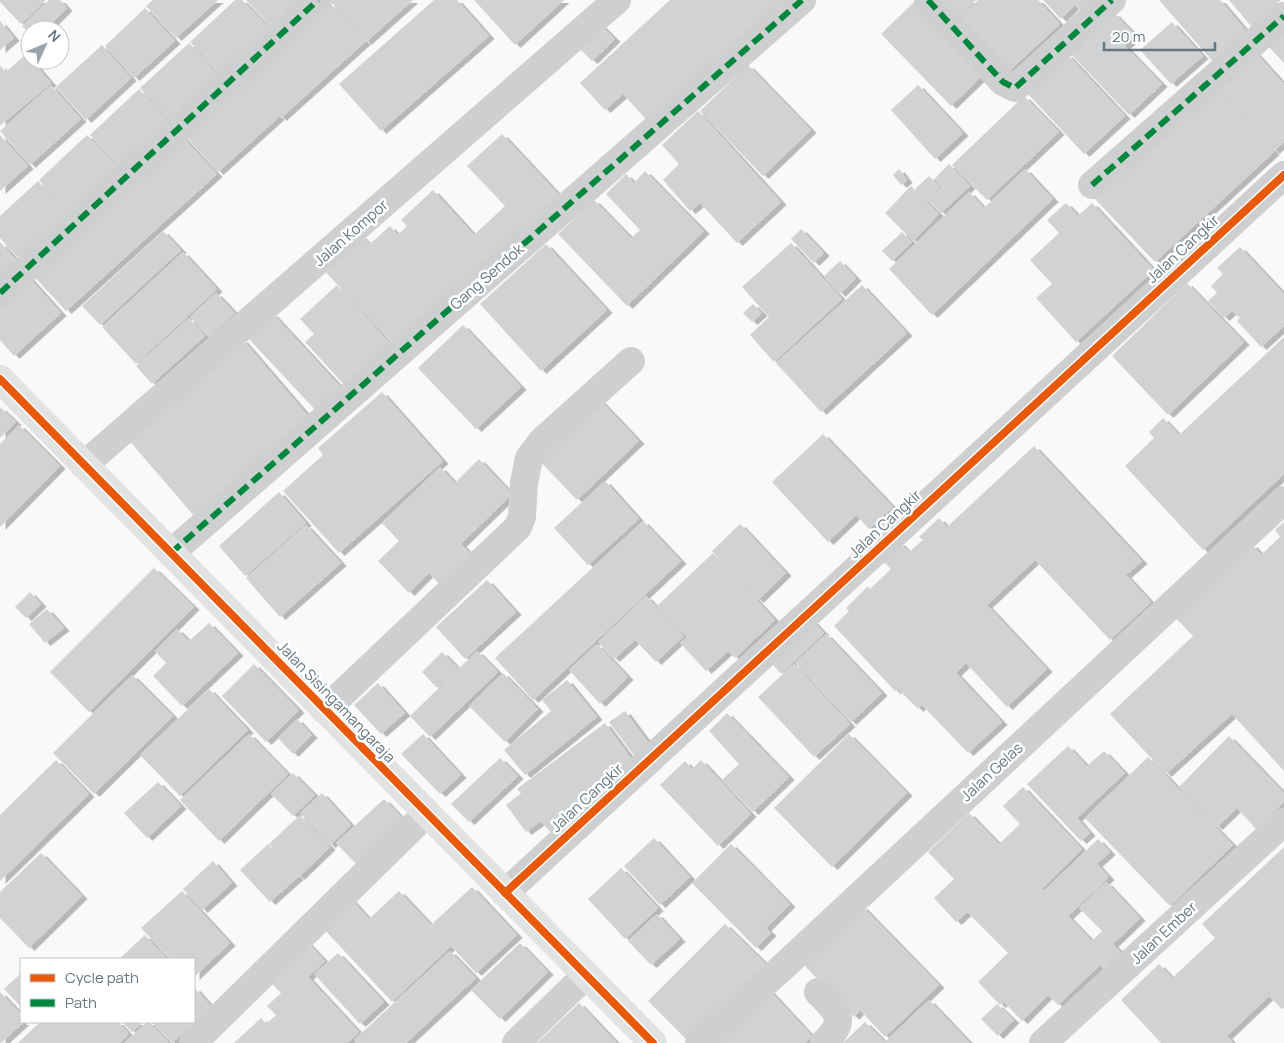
<svg xmlns="http://www.w3.org/2000/svg" width="1284" height="1043" font-family="Manrope,sans-serif">
<defs>
<filter id="shadow"><feDropShadow dx="5.5" dy="3" stdDeviation="0" flood-color="#0004"/></filter>
</defs>
<rect width="100%" height="100%" fill="#f9f9f9"/>
<g fill="#d0d2d3" filter="url(#shadow)">
<polygon points="0,0 46,0 21,24 0,2"/>
<polygon points="49,0 60,0 67,8 45,30 30,30 30,34 22,26"/>
<polygon points="153,0 218,0 176,38 146,6"/>
<polygon points="235,0 242,0 274,33 224,79 190,42"/>
<polygon points="246,0 313,0 276,33"/>
<polygon points="333,0 413,0 366,42 331,2"/>
<polygon points="434,0 457,0 489,36 381,131 339,84"/>
<polygon points="474,0 564,0 515,45"/>
<polygon points="670,0 787,0 654,128 623,94 605,110 580,83"/>
<polygon points="943,0 976,0 958,17"/>
<polygon points="978,0 1038,0 1060,24 1008,72 958,19"/>
<polygon points="1043,0 1102,0 1085,16 1075,5 1061,19"/>
<polygon points="1159,0 1220,0 1250,35 1216,65"/>
<polygon points="1229,0 1281,0 1251,26"/>
<polygon points="914,2 984,74 951,106 881,34"/>
<polygon points="330,3 365,42 281,118 246,79"/>
<polygon points="145,8 175,41 134,78 105,46"/>
<polygon points="1114,13 1136,36 1125,46 1162,84 1129,115 1071,54"/>
<polygon points="0,21 14,38 0,50"/>
<polygon points="1172,22 1203,56 1171,84 1140,50"/>
<polygon points="599,23 615,39 592,61 576,45"/>
<polygon points="1284,31 1284,63 1268,46"/>
<polygon points="189,43 223,80 174,125 140,88"/>
<polygon points="102,45 131,78 86,120 56,87"/>
<polygon points="1254,51 1284,84 1284,142 1274,151 1215,87"/>
<polygon points="26,54 51,83 0,126 0,65 6,72"/>
<polygon points="1067,54 1125,116 1084,154 1027,93"/>
<polygon points="748,65 811,130 763,176 700,111"/>
<polygon points="244,78 279,117 218,172 183,133"/>
<polygon points="51,85 81,119 30,165 0,131"/>
<polygon points="918,85 963,133 935,159 891,110"/>
<polygon points="1213,87 1274,152 1155,262 1094,198"/>
<polygon points="139,89 173,126 125,172 90,135"/>
<polygon points="1024,96 1059,132 987,200 952,165"/>
<polygon points="698,111 781,202 737,243 700,203 690,211 663,180 679,164 662,145"/>
<polygon points="180,134 217,174 66,311 29,271"/>
<polygon points="502,134 561,197 397,348 323,269 360,235 370,244 390,226 398,235 407,226 401,220 433,190 474,235 505,206 467,166"/>
<polygon points="0,135 28,166 0,191"/>
<polygon points="87,135 122,171 73,217 39,180"/>
<polygon points="949,164 970,186 941,213 929,200 942,187 934,179"/>
<polygon points="899,169 907,180 901,185 893,175"/>
<polygon points="1025,169 1053,199 932,315 889,269 969,192 984,208"/>
<polygon points="645,171 704,231 627,306 558,234 594,200 631,238 640,230 606,194 626,174 634,183"/>
<polygon points="929,176 940,187 927,201 915,189"/>
<polygon points="38,181 72,217 23,263 0,238 0,216"/>
<polygon points="911,186 939,214 913,241 885,213"/>
<polygon points="1066,203 1078,216 1092,203 1154,270 1076,342 1036,298 1052,284 1030,260 1059,233 1047,220"/>
<polygon points="801,229 824,253 814,263 791,239"/>
<polygon points="163,231 181,250 100,325 82,306"/>
<polygon points="902,232 912,242 892,261 882,251"/>
<polygon points="0,242 21,265 0,284"/>
<polygon points="791,243 842,299 774,362 750,335 769,317 742,287"/>
<polygon points="546,244 607,310 541,371 480,304"/>
<polygon points="1240,247 1284,294 1284,326 1261,347 1237,321 1240,318 1232,311 1224,318 1208,301 1217,293 1211,286 1223,274 1217,268"/>
<polygon points="183,252 217,289 136,364 102,327"/>
<polygon points="840,261 856,278 840,294 824,276"/>
<polygon points="26,274 61,313 14,356 0,340 0,297"/>
<polygon points="1187,283 1244,342 1168,415 1112,356"/>
<polygon points="337,285 394,348 349,390 305,342 314,334 300,319"/>
<polygon points="862,285 907,333 821,412 776,363"/>
<polygon points="216,293 235,313 209,337 190,317"/>
<polygon points="753,304 762,313 752,322 743,313"/>
<polygon points="272,313 346,393 321,416 247,337"/>
<polygon points="189,318 205,336 152,384 136,366"/>
<polygon points="463,325 521,387 476,429 418,368"/>
<polygon points="1284,337 1284,474 1203,550 1125,466 1154,438 1149,432 1163,418 1179,435"/>
<polygon points="242,339 310,418 195,517 127,438"/>
<polygon points="382,392 443,461 339,553 283,491 323,455 318,448"/>
<polygon points="597,397 639,441 577,500 535,456"/>
<polygon points="0,407 16,422 0,438"/>
<polygon points="19,425 60,466 0,527 0,444"/>
<polygon points="823,434 893,507 869,529 856,515 828,542 772,482"/>
<polygon points="1034,446 1142,561 1126,575 1151,602 1110,640 1035,560 987,605 1047,669 1007,707 966,663 956,673 1002,722 968,753 922,705 918,709 898,689 895,691 834,626 849,611 846,608 868,586 870,589 891,569 881,559 899,542 909,552 923,540 919,537 939,518 947,527"/>
<polygon points="479,459 512,494 461,544 470,553 439,584 429,573 409,593 378,561 399,541 382,523 440,467 455,483"/>
<polygon points="605,481 639,519 588,565 554,528"/>
<polygon points="279,492 306,523 245,576 219,546"/>
<polygon points="643,521 681,561 533,700 495,658"/>
<polygon points="1284,522 1284,771 1232,714 1166,774 1110,714 1193,636 1174,616 1252,544 1261,555 1280,537 1275,530"/>
<polygon points="740,524 786,573 758,600 712,551"/>
<polygon points="306,525 341,563 280,617 246,578"/>
<polygon points="713,553 775,620 735,658 728,651 706,671 680,643 687,637 657,606"/>
<polygon points="154,568 194,607 89,712 50,672"/>
<polygon points="487,580 516,612 465,659 436,627"/>
<polygon points="30,592 41,604 26,618 15,607"/>
<polygon points="646,596 684,636 656,662 635,640 614,659 598,642"/>
<polygon points="47,609 64,628 45,643 29,624"/>
<polygon points="811,619 824,633 781,674 768,659"/>
<polygon points="209,623 238,653 182,706 153,676 166,663 155,651 177,629 189,641"/>
<polygon points="826,634 882,693 851,722 795,663"/>
<polygon points="597,644 628,677 600,704 569,670"/>
<polygon points="477,651 498,672 430,737 410,716"/>
<polygon points="442,652 458,668 437,688 422,672"/>
<polygon points="254,664 299,710 266,742 222,696"/>
<polygon points="794,664 850,724 814,757 758,697"/>
<polygon points="503,673 538,709 505,742 469,706"/>
<polygon points="132,675 173,716 94,794 53,753"/>
<polygon points="567,680 597,717 525,775 504,750 551,711 542,700"/>
<polygon points="378,683 405,713 381,734 354,705"/>
<polygon points="209,689 248,730 180,796 140,755"/>
<polygon points="625,711 651,746 636,758 609,722"/>
<polygon points="727,713 789,777 753,812 722,780 739,764 709,731"/>
<polygon points="297,719 312,735 293,754 278,738"/>
<polygon points="605,723 637,766 550,832 541,821 526,832 506,805 521,793 517,789"/>
<polygon points="249,734 288,774 219,841 180,800"/>
<polygon points="423,734 461,775 440,794 401,754"/>
<polygon points="849,734 907,793 832,867 774,808"/>
<polygon points="1229,736 1284,793 1284,802 1256,829 1237,808 1217,827 1179,787"/>
<polygon points="1068,746 1087,766 1104,751 1125,773 1077,818 1090,833 1081,841 1027,784"/>
<polygon points="1148,757 1233,845 1170,906 1085,818"/>
<polygon points="500,758 518,776 469,822 451,804"/>
<polygon points="56,760 89,794 0,881 0,815"/>
<polygon points="701,760 751,814 718,846 660,785 685,761 692,769"/>
<polygon points="293,773 315,795 293,816 271,794"/>
<polygon points="158,782 181,806 147,838 124,813"/>
<polygon points="1023,787 1082,849 1042,889 1044,891 1098,839 1110,852 1097,864 1109,877 1068,916 1092,941 1102,931 1079,908 1106,882 1140,918 1113,944 1124,956 1107,972 1100,965 1058,1005 1048,995 1022,1021 1004,1002 1000,1005 978,982 1008,953 967,912 956,922 934,898 954,879 928,852 969,813 999,844 1020,824 1003,806"/>
<polygon points="322,793 351,825 330,845 300,813"/>
<polygon points="384,799 405,821 357,865 336,843"/>
<polygon points="300,815 330,847 299,877 269,844"/>
<polygon points="654,838 690,877 660,905 624,866"/>
<polygon points="268,844 298,877 270,902 240,870"/>
<polygon points="731,844 790,904 766,928 771,933 756,948 692,883"/>
<polygon points="1284,847 1284,1007 1282,1009 1269,996 1227,1036 1233,1043 1161,1043 1121,1000 1159,964 1172,978 1215,938 1202,924"/>
<polygon points="41,853 82,896 29,948 0,918 0,892"/>
<polygon points="213,861 232,883 202,910 183,889"/>
<polygon points="621,868 658,908 625,939 588,899"/>
<polygon points="472,887 517,935 476,973 451,946 392,1002 322,927 351,899 369,919 399,891 431,925"/>
<polygon points="182,891 230,943 194,977 194,959 170,959 141,928"/>
<polygon points="862,906 939,985 885,1037 860,1010 854,1017 802,963"/>
<polygon points="657,914 680,939 651,965 628,941"/>
<polygon points="725,924 767,965 689,1042 648,1001"/>
<polygon points="145,935 167,959 119,959"/>
<polygon points="307,942 325,961 308,977 359,1032 347,1043 234,1043 261,1018 266,1024 276,1015 267,1006 281,993 268,979"/>
<polygon points="520,943 548,972 500,1019 471,990"/>
<polygon points="450,951 476,978 406,1043 356,1043 354,1040"/>
<polygon points="338,953 384,1002 360,1024 314,974"/>
<polygon points="21,973 21,1007 4,989"/>
<polygon points="194,987 211,1006 172,1043 152,1022 194,1022"/>
<polygon points="769,990 812,1036 805,1043 712,1043"/>
<polygon points="0,992 21,1014 21,1022 24,1022 1,1043 0,1043"/>
<polygon points="929,1000 970,1043 843,1043 865,1022 885,1042"/>
<polygon points="579,1003 617,1043 537,1043"/>
<polygon points="997,1004 1014,1020 998,1036 981,1019"/>
<polygon points="40,1022 118,1022 129,1034 120,1043 18,1043"/>
<polygon points="122,1022 143,1022 132,1032"/>
<polygon points="147,1022 149,1022 169,1043 124,1043"/>
</g>
<g fill="none" stroke-linecap="round" stroke-linejoin="round">
<g stroke="#cecfd0" stroke-width="28">
<polyline points="928,0 1003,82 1015,88 1112,0"/>
<polyline points="1092,185 1284,16"/>
<polyline points="0,293 318,0"/>
<polyline points="84,465 617,0"/>
<polyline points="171,553 802,0"/>
<polyline points="325,710 518,527 522,517 524,483 529,458 542,441 631,361"/>
<polyline points="505,893 1284,175"/>
<path d="M818 992C838 1013 848 1019 824 1043"/>
<polyline points="193,1043 427,813"/>
<polyline points="516,1043 586,975"/>
<polyline points="699,1043 784,966 1284,500"/>
<polyline points="1043,1043 1284,822"/>
</g>
<polyline stroke="#e1e2e2" stroke-width="28" points="0,379 653,1043"/>
<g stroke="#00873e" stroke-width="6" stroke-dasharray="12 6" stroke-linecap="butt">
<polyline points="928,0 1003,82 1015,88 1112,0"/>
<polyline points="1092,185 1284,16"/>
<polyline points="0,293 318,0"/>
<polyline points="171,553 802,0"/>
</g>
<defs>
<g id="cycleway">
<polyline points="0,379 653,1043"/>
<polyline points="505,893 1284,175"/>
</g>
</defs>
<use href="#cycleway" stroke="#fff" stroke-width="11"/>
<use href="#cycleway" stroke="#e8590c" stroke-width="8"/>
</g>
<g text-anchor="middle" stroke-width="5" stroke-linejoin="round" paint-order="stroke">
<g font-size="15" fill="#657683" stroke="#fff">
<text transform="translate(351 233) rotate(-41)" y="5">Jalan Kompor</text>
<text transform="translate(1183 249) rotate(-43)" y="5">Jalan Cangkir</text>
<text transform="translate(487 277) rotate(-41)" y="5">Gang Sendok</text>
<text transform="translate(885 524) rotate(-43)" y="5">Jalan Cangkir</text>
<text transform="translate(336 702) rotate(46)" y="5">Jalan Sisingamangaraja</text>
<text transform="translate(992 772) rotate(-43)" y="5">Jalan Gelas</text>
<text transform="translate(587 798) rotate(-43)" y="5">Jalan Cangkir</text>
<text transform="translate(1164 933) rotate(-43)" y="5">Jalan Ember</text>
</g>
</g>
<rect x="20" y="958" width="175" height="65" fill="#ffffff" stroke="#c1c8cd"/>
<rect x="30" y="974" width="25" height="8" fill="#e8590c" stroke="#c1c8cd"/>
<text x="65" y="983" font-size="15" fill="#657683">Cycle path</text>
<rect x="30" y="999" width="25" height="8" fill="#00873e" stroke="#c1c8cd"/>
<text x="65" y="1008" font-size="15" fill="#657683">Path</text>
<g transform="translate(45 45) rotate(46)"><circle r="24" fill="#ffffff" stroke="#c1c8cd"/>
<path d="M0-4L9 19L0 12L-9 19Z" fill="#99a4ac"/>
<text y="-8" font-size="14" font-weight="bold" text-anchor="middle" fill="#657683">N</text>
</g>
<path d="M1104 42v8h111v-8" fill="none" stroke="#657683" stroke-width="2.5"/>
<text x="1112" y="42" font-size="15" fill="#657683" stroke="#ffffff" stroke-width="4" paint-order="stroke">20 m</text>
</svg>
